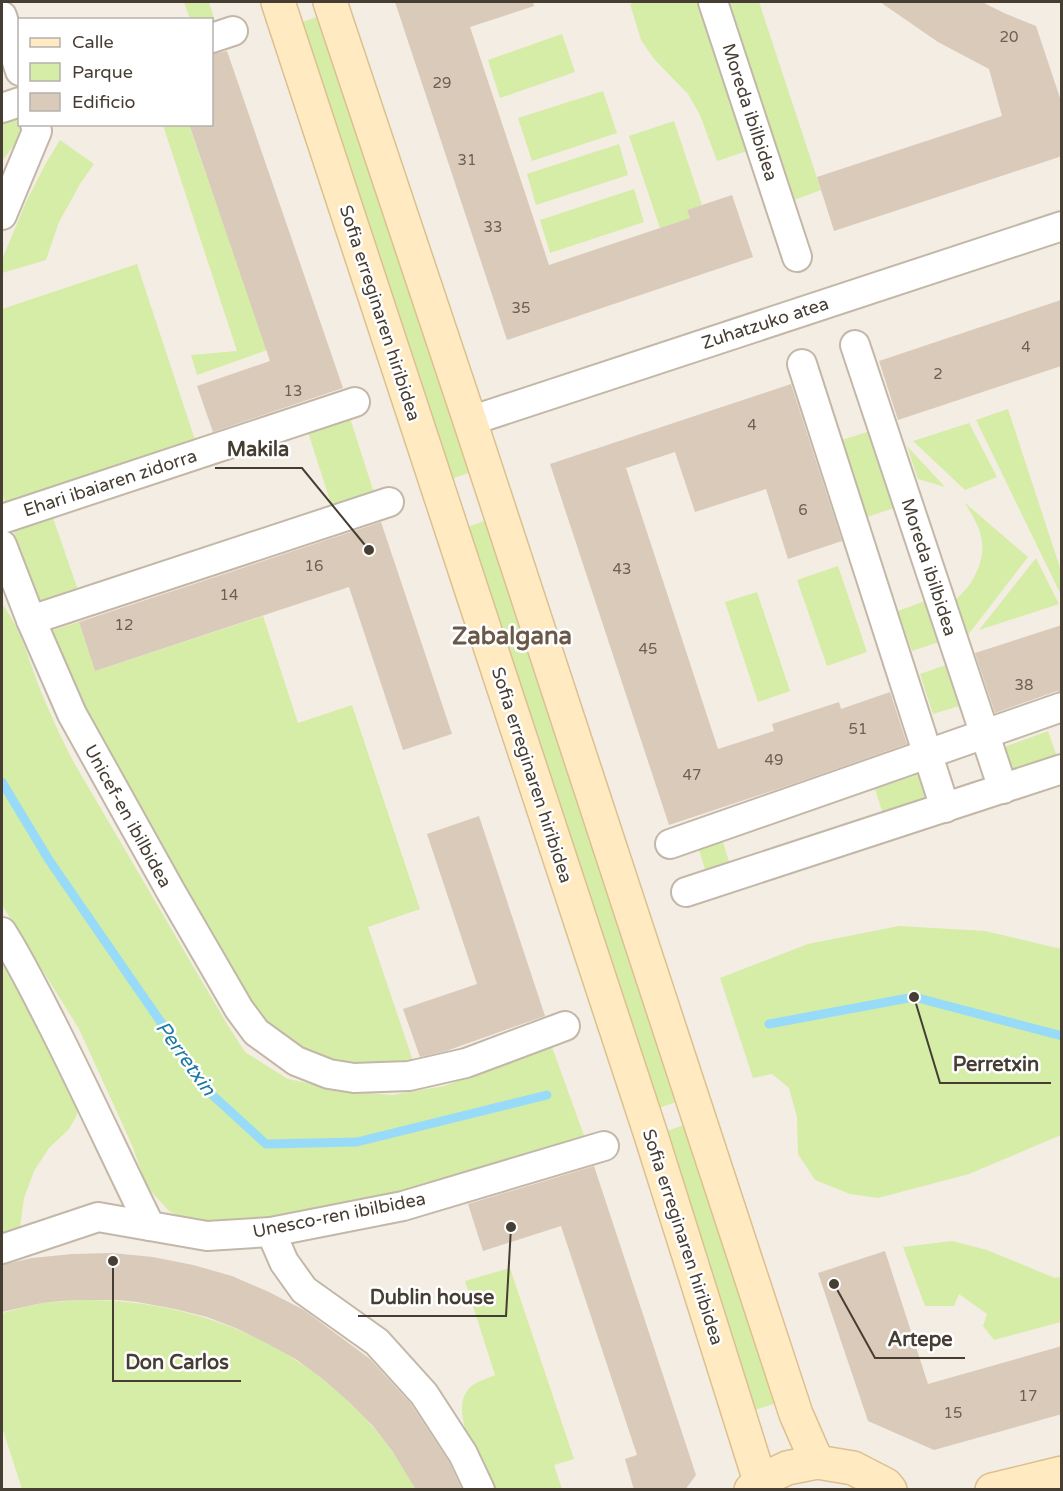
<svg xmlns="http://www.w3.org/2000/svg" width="1063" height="1491" font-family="'Varela Round',sans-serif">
<rect width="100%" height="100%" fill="#f4ede3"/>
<g fill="#d5eda7">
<polygon points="184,2 209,2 215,21 212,22 212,20 190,19"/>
<polygon points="638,2 703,2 750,150 717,161 700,115 688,94 654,59 641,40 630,4"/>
<polygon points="722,2 759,2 821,190 789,202"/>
<polygon points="319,16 472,472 451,479 300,23"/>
<polygon points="562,34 575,72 500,98 488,60"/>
<polygon points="603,91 617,133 532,161 518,118"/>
<polygon points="17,118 22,131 15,144 2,161 2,123"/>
<polygon points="674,121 702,205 687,210 690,218 660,228 629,136"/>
<polygon points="163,125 189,125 267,350 197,375 191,355 237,351"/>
<polygon points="60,140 94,164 80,184 59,222 46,260 2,273 2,262 4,255 26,202 46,163"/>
<polygon points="619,144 628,175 536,205 527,174"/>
<polygon points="634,189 644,222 550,253 540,220"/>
<polygon points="137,264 196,443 5,505 2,489 2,309"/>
<polygon points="1008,409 1061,571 1061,595 976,420"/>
<polygon points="350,418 374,493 332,507 308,432"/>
<polygon points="969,423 997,477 965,490 913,441"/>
<polygon points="870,431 894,508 867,517 842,440"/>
<polygon points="907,446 945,487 918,479"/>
<path d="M964 502 1028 557 968 635 956 600C962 593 970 586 974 577 990 548 981 527 964 502Z"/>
<polygon points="52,515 78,590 38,603 13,529"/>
<polygon points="487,520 676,1102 656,1109 467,527"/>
<polygon points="1036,558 1059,604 979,630"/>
<polygon points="838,566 867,652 827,666 797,580"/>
<polygon points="757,592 790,691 758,702 725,602"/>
<polygon points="925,601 939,642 912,651 898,611"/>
<path d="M2 604C21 628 29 661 40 689 50 714 61 737 73 761L227 1024 245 1052 288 1079 346 1091 392 1095 444 1086 552 1047 586 1141 355 1204 237 1225 200 1224 170 1212 147 1187 132 1145 79 1029 2 905Z"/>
<polygon points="263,616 298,723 352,705 420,909 368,927 413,1061 368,1069 301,1053 270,1030 243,1000 89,728 47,632 79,622 95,671"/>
<polygon points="946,665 959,706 933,714 920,674"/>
<polygon points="1048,731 1057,757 1013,773 1004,747"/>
<polygon points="920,774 929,799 883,814 875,789"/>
<polygon points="722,839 730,865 706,872 698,847"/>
<polygon points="899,926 985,931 1061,949 1061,1135 969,1174 878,1198 850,1194 815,1180 798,1154 797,1117 789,1088 772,1074 753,1078 720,978 808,944"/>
<polygon points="2,955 79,1100 77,1115 69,1129 49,1148 34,1171 24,1198 19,1234 2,1240"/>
<polygon points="684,1125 776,1403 755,1410 664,1132"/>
<polygon points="952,1241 987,1250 1055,1278 1061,1277 1061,1322 994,1340 983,1326 987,1314 959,1294 954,1306 925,1306 903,1247"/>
<path d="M510 1268 574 1459 554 1465 562 1489H494C482 1465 443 1407 473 1385 479 1381 488 1378 495 1375L465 1281Z"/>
<path d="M80 1300C219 1298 349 1366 416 1489H22L2 1427V1313L42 1303Z"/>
</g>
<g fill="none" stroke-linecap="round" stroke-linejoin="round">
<g stroke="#98dbf9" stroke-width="9">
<polyline points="2,782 49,860 209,1092 266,1144 357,1142 547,1095"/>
<polyline points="769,1024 914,997 1062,1036"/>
</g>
</g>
<g fill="#dacaba">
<polygon points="395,2 533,2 534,6 470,27 549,265 690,218 687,210 732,195 753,257 507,340"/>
<polygon points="880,2 982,2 1004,13 1036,26 1062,104 1062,156 834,231 817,177 1002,116 989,69 938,42"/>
<polygon points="227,51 343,388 213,432 197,386 270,361 189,124 212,124 212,54"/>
<polygon points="1061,300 1061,366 898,420 879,361"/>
<polygon points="791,384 842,541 788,559 766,489 695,512 675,452 626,468 718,749 774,731 772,724 839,702 841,709 890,692 907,744 784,787 669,825 550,464"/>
<polygon points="381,522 452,734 403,750 349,587 95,671 79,622"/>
<polygon points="1062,625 1062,691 1057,691 995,713 975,653"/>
<polygon points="479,816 545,1016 446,1051 420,1057 403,1009 477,984 427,834"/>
<polygon points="594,1166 696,1475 685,1490 634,1490 625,1459 637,1455 561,1226 483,1251 468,1204"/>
<polygon points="885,1251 928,1384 1062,1346 1062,1414 934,1450 868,1421 818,1273"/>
<polygon points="112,1253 153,1257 193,1265 232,1276 269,1292 304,1310 370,1359 411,1404 449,1462 462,1490 416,1490 393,1452 373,1426 349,1402 324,1380 297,1360 268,1344 238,1329 207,1317 175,1309 137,1302 118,1300 80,1300 61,1301 42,1303 2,1312 2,1265 32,1258 72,1254"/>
</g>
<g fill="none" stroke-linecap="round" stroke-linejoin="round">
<defs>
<g id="street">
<polyline points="713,2 797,257"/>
<polyline points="2,16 20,71"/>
<polyline points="212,38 233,31"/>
<polyline points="2,108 20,102"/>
<polyline points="2,215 37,131 35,124"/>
<polyline points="855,345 1003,789"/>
<polyline points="802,364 945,808"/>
<polyline points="470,421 1062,226"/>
<polyline points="2,519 355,402"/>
<polyline points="2,545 31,620 72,714 170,890 239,1009 256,1032 296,1061 329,1074 354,1078 409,1076 466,1063 565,1026"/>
<polyline points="31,620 389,502"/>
<polyline points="670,844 1062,707"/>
<polyline points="686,892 1062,769"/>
<path d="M2 932C21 962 36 993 52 1024 86 1091 117 1159 150 1226"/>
<polyline points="271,1232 284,1262 304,1290 377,1342 424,1394 463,1454 480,1490"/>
<polyline points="2,1249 98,1217 207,1236 271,1232 403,1206 604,1146"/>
</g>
<g id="secondary">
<polyline points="278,2 650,1132 760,1481"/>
<polyline points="330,2 470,421 796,1414 817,1462"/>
<polyline points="751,1490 760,1481 787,1468 817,1462 853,1468 886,1485 890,1490"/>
<polyline points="992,1490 1062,1473"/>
</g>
</defs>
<use href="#street" stroke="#c3b7a8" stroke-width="32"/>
<use href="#secondary" stroke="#dcc08f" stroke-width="36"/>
<use href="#street" stroke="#fff" stroke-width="28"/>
<use href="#secondary" stroke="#ffeac2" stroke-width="33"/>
</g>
<g text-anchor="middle" stroke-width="5" stroke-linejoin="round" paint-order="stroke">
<g font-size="15" fill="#6b6055">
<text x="1009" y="42">20</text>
<text x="442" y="88">29</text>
<text x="467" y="165">31</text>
<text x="493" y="232">33</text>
<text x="521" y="313">35</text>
<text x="1026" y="352">4</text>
<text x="938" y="379">2</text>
<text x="293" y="396">13</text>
<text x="752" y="430">4</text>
<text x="803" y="515">6</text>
<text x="314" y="571">16</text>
<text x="622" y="574">43</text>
<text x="229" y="600">14</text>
<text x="124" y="630">12</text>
<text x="648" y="654">45</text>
<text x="1024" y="690">38</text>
<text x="858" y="734">51</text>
<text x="774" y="765">49</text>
<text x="692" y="780">47</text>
<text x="1028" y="1401">17</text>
<text x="953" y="1418">15</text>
</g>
<g font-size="18" fill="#463d33" stroke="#fff">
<text transform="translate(750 112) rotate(72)" y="6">Moreda ibilbidea</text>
<text transform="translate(380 313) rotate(72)" y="6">Sofia erreginaren hiribidea</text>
<text transform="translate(765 323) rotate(-18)" y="6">Zuhatzuko atea</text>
<text transform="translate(110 483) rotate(-18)" y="6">Ehari ibaiaren zidorra</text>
<text transform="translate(929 567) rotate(72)" y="6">Moreda ibilbidea</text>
<text transform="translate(532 775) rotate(72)" y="6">Sofia erreginaren hiribidea</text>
<text transform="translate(128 816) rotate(61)" y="6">Unicef-en ibilbidea</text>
<text transform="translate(339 1215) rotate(-11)" y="6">Unesco-ren ibilbidea</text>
<text transform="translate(683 1237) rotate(72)" y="6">Sofia erreginaren hiribidea</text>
</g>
<g font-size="20" font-style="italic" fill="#1e7aa4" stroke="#fff">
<text transform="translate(186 1058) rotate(54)" y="7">Perretxin</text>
</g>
<g font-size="24" font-weight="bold" fill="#6a5949" stroke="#fff">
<text x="512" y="644">Zabalgana</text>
</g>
</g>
<path fill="none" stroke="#463d33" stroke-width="2" d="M369 550L302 468H215M914 997L940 1083H1051M511 1227L506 1316H358M834 1284L875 1358H965M113 1261L113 1381H241"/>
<g fill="#463d33" stroke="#fff" stroke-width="2">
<circle cx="369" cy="550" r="6"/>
<circle cx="914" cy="997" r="6"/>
<circle cx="511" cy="1227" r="6"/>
<circle cx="834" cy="1284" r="6"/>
<circle cx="113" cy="1261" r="6"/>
</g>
<g font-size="20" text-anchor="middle" font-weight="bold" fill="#463d33" stroke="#fff" stroke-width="5" stroke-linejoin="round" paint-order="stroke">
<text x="258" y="456">Makila</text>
<text x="996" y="1071">Perretxin</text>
<text x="432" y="1304">Dublin house</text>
<text x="920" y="1346">Artepe</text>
<text x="177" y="1369">Don Carlos</text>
</g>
<rect width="1063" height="1491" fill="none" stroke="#463d33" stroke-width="6"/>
<rect x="18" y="18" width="195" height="108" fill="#ffffff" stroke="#b5b1ad" stroke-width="1.5"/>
<rect x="30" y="38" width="30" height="9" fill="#ffeac2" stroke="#b5b1ad" stroke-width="1.5"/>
<text x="72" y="48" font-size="18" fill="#463d33">Calle</text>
<rect x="30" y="63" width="30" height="18" fill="#d5eda7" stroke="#b5b1ad" stroke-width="1.5"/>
<text x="72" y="78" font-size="18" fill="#463d33">Parque</text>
<rect x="30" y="93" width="30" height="18" fill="#dacaba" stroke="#b5b1ad" stroke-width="1.5"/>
<text x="72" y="108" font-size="18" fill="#463d33">Edificio</text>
</svg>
